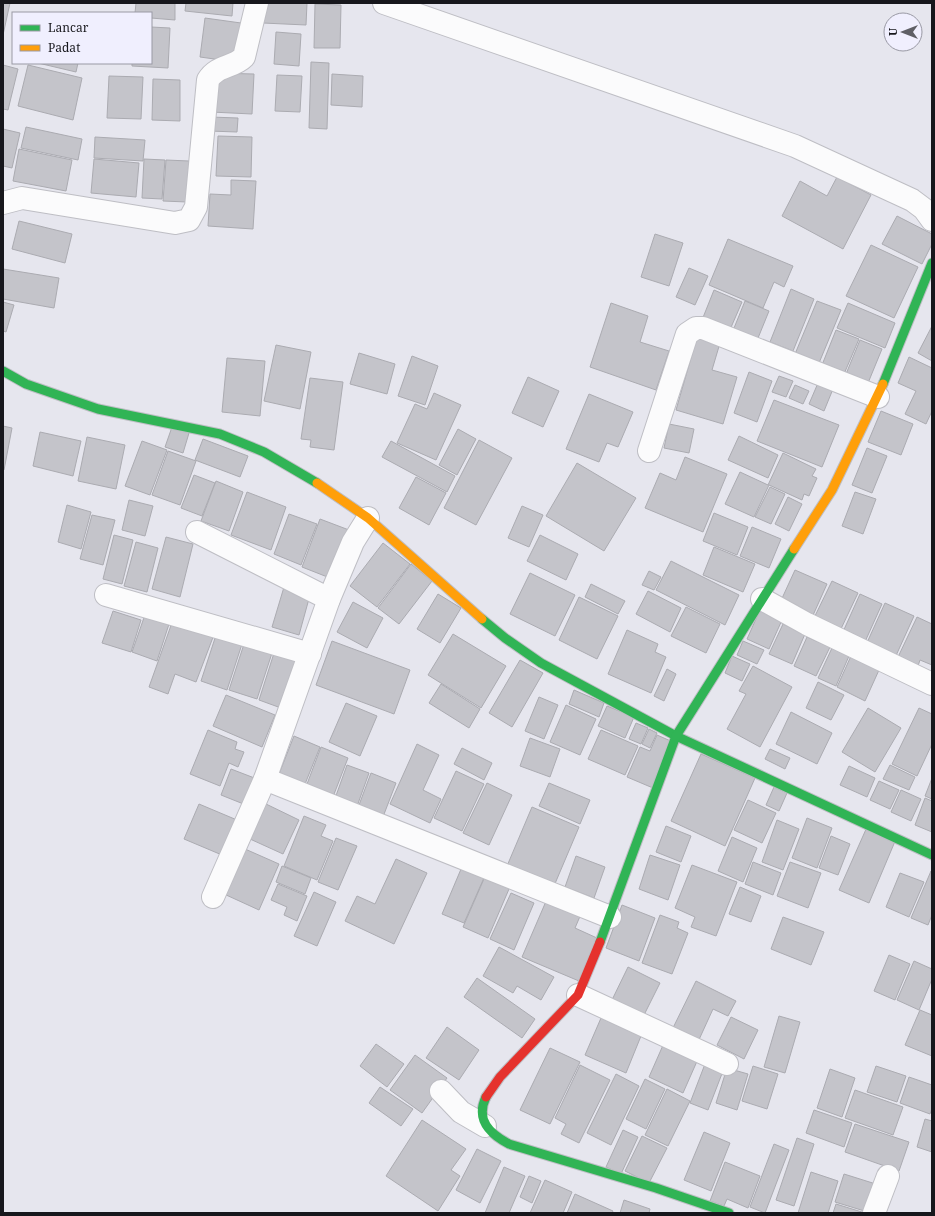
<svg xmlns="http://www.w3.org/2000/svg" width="935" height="1216" font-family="'Noto Serif',serif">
<rect width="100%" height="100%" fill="#e6e6ee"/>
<g fill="#c4c4ca" stroke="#ababb1">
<polygon points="3,3 10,3 3,35"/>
<polygon points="136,3 175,3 175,20 151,18 151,13 135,13"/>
<polygon points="186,3 233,3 232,16 185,11"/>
<polygon points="263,3 307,3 306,25 263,23"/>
<polygon points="315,4 341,5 340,48 314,48"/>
<polygon points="205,18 241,23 236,62 200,57"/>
<polygon points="151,27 170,28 168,68 132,66 132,63 151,63"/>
<polygon points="276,32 301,34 299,66 274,64"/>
<polygon points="311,62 329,63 327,129 309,128"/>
<polygon points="38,63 78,63 76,72"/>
<polygon points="3,65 18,69 8,110 3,109"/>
<polygon points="28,65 82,78 73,120 18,106"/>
<polygon points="213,73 254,74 252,114 211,112"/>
<polygon points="332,74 363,76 362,107 331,105"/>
<polygon points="277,75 302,76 300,112 275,111"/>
<polygon points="109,76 143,77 141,119 107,118"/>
<polygon points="153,79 180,80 180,121 152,120"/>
<polygon points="210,117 238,118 237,132 209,131"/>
<polygon points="26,127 82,139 78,160 21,148"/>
<polygon points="3,129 20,133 12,168 3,166"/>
<polygon points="218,136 252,137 251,177 216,176"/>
<polygon points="95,137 145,140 143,161 94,158"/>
<polygon points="19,149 72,160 66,191 13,181"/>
<polygon points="94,159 139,163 136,197 91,193"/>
<polygon points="144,159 165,160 162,199 142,198"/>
<polygon points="166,160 189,161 187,202 163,201"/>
<polygon points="837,177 871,195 843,249 782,216 800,181 827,196"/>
<polygon points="231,180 256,181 253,229 208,226 210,194 231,195"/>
<polygon points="897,216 932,234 932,244 922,264 882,244"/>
<polygon points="19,221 72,234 65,263 12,249"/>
<polygon points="655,234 683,243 669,286 641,277"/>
<polygon points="728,239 793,266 784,287 774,282 763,308 709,285"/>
<polygon points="871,245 918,267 894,318 846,296"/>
<polygon points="689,268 708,276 695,305 676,297"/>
<polygon points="3,269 59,278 54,308 3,299"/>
<polygon points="791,289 814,299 793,351 770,342"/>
<polygon points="714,290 742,302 729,332 702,320"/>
<polygon points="745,301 769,311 756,343 732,333"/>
<polygon points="817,301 841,310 819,363 795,354"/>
<polygon points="3,302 14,305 6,332 3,331"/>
<polygon points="611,303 648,316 640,342 669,351 656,390 590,367"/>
<polygon points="848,303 895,323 885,348 837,328"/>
<polygon points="932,326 932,361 918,353"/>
<polygon points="836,330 859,339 844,374 822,365"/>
<polygon points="697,337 720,343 712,370 737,377 723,424 676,410"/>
<polygon points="860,340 882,349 868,383 846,374"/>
<polygon points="276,345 311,352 300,409 264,401"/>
<polygon points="359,353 395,364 387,394 350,384"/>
<polygon points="412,356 438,366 425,405 398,396"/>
<polygon points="909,357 932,368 932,411 926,424 905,414 916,391 898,383"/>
<polygon points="227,358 265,361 260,416 222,412"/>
<polygon points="749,372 772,381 757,422 734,413"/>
<polygon points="779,376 793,381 786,397 772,392"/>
<polygon points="528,377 559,391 543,427 512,413"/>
<polygon points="310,378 343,382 334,450 310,447 311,440 301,439"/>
<polygon points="818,383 833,389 824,411 809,404"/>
<polygon points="795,385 809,391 803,404 789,398"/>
<polygon points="434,393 461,405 436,460 397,443 415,404 427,409"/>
<polygon points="589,394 633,412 618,447 607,443 599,462 566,449"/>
<polygon points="774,400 839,425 822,467 757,441"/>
<polygon points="881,411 913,424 901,455 868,442"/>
<polygon points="669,424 694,429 689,453 664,448"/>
<polygon points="3,426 12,428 4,470 3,469"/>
<polygon points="172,427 189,433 183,453 165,447"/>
<polygon points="458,429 476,439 457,475 439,465"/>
<polygon points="40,432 81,441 73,476 33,466"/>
<polygon points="739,436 778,455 768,478 728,460"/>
<polygon points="87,437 125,445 116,489 78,481"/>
<polygon points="203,439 248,456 240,477 195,460"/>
<polygon points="479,440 512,458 476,525 444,508"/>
<polygon points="142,441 167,450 150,495 125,486"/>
<polygon points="391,441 455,476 447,492 382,457"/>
<polygon points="867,448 887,456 872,493 852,485"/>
<polygon points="168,451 196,461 180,505 152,495"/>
<polygon points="783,453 816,469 812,476 817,478 809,496 804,494 802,500 769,485 754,517 725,504 740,472 768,485"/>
<polygon points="685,457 727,474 703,532 645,508 660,473 676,480"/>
<polygon points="577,463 636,498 604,551 546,516"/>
<polygon points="194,475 215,483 202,516 181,508"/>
<polygon points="416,477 446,493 429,525 399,508"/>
<polygon points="216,481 243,492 229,531 201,521"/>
<polygon points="770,487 785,494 771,524 755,517"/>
<polygon points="247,492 286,507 271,550 231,535"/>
<polygon points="855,492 876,499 863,534 842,526"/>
<polygon points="788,497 802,504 789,531 775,524"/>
<polygon points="129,500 153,506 145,536 122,530"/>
<polygon points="67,505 91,512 81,549 58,542"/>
<polygon points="522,506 543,515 529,547 508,538"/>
<polygon points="714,513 748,527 737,555 703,541"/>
<polygon points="289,514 317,524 301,565 274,554"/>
<polygon points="92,515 115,520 103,565 80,559"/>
<polygon points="320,519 349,530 330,578 302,567"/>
<polygon points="752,527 781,539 769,568 740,556"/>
<polygon points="114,535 133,540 122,584 103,579"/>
<polygon points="540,535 578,554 566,580 527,561"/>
<polygon points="166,537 193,544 180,597 152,589"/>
<polygon points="136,542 158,548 147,592 124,586"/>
<polygon points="383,543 410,564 377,607 350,586"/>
<polygon points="714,547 755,564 743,592 703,575"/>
<polygon points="671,561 739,595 725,625 656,590"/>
<polygon points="411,564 432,581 399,624 378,608"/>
<polygon points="795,570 827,584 810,622 778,607"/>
<polygon points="649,571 661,577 654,590 642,585"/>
<polygon points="530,573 575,595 555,636 510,614"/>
<polygon points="832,581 858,593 839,633 813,620"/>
<polygon points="591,584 625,601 618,614 585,597"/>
<polygon points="284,587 310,595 299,635 272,627"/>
<polygon points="648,591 681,608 670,632 636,614"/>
<polygon points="438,594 461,608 440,643 417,629"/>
<polygon points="860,594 882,604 864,644 842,634"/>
<polygon points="579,597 618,616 597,659 559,640"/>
<polygon points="353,602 383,618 367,648 337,632"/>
<polygon points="885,603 914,616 894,660 865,647"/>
<polygon points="686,607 720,624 706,653 671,636"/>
<polygon points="147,609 171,618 157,661 132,652"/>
<polygon points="760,610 782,620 769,649 747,639"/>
<polygon points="113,611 141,620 131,652 102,643"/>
<polygon points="174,617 215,632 196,682 175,674 168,694 149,687"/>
<polygon points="917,617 932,624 932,665 920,660 918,666 898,657"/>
<polygon points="783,624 805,634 792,664 769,654"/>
<polygon points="627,630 658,644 655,652 666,657 651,693 608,674"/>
<polygon points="217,632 243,641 227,690 201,681"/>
<polygon points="453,634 506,666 481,708 428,675"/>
<polygon points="807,637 830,647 816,676 794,666"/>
<polygon points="245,641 273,650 257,699 229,690"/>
<polygon points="332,641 410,670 394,714 316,685"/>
<polygon points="743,641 764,650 757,664 737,655"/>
<polygon points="832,648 849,656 836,686 818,678"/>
<polygon points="275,650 298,657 281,708 259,700"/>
<polygon points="732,656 750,664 742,681 725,673"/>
<polygon points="851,656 879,670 865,701 837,687"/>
<polygon points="520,660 543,673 512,727 489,713"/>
<polygon points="753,666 792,687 760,747 727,729 746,694 739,691"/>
<polygon points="667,669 676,674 664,701 654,696"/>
<polygon points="818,682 844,695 831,720 806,708"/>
<polygon points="441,684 480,709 469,728 429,703"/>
<polygon points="574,690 604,703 599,717 569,704"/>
<polygon points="226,695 275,715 262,747 213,726"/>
<polygon points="539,697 558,705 544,739 525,731"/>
<polygon points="346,703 377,716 360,756 329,742"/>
<polygon points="566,705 596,719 580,755 550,742"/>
<polygon points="607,706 634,717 625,738 598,726"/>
<polygon points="868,708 901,728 875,772 842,752"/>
<polygon points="919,708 932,714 932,744 917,776 892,764"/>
<polygon points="791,712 832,733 817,764 776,744"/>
<polygon points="636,723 648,728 641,744 629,739"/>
<polygon points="649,729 657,733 650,748 642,744"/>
<polygon points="208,730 237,742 235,749 244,752 238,767 229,763 220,786 190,774"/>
<polygon points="601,730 638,746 625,775 588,759"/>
<polygon points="657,735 673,742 653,788 627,777 640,747 650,751"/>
<polygon points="294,736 320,747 303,789 277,779"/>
<polygon points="530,738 560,749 550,777 520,766"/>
<polygon points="417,744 439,755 423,790 441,799 430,823 390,804"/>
<polygon points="321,747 348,758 331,802 304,792"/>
<polygon points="462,748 492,763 484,780 454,764"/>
<polygon points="770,749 790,758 785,769 765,759"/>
<polygon points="701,754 755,778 725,846 671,821"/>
<polygon points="347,765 369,773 355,812 333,804"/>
<polygon points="890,765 915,777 909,790 883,779"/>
<polygon points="849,766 875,778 867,797 840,785"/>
<polygon points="231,769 257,779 246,805 221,795"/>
<polygon points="456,771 484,784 462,831 434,818"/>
<polygon points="371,773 396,783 381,822 356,813"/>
<polygon points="932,778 932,799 925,796"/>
<polygon points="879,781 899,790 890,809 870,800"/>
<polygon points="487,783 512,795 489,845 463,833"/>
<polygon points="549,783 590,800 580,824 539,806"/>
<polygon points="774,787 787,793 779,811 766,805"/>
<polygon points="901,790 921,799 911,821 891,812"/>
<polygon points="925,798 932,801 932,832 915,825"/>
<polygon points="748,800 776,813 762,843 734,830"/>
<polygon points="199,804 237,820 222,855 184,839"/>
<polygon points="266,804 299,820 283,854 250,839"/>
<polygon points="532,807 579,827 554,886 507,866"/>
<polygon points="304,816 326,825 321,836 333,841 317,880 284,866"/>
<polygon points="807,818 832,828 817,868 792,858"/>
<polygon points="777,820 799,829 783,870 762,862"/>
<polygon points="666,826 691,836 681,862 656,852"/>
<polygon points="867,827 896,839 869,903 839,890"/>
<polygon points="831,836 850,844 838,875 819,868"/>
<polygon points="732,837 757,848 743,882 718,871"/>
<polygon points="336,838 357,846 338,890 318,882"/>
<polygon points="245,849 279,864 259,910 224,894"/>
<polygon points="650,855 680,865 668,900 639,889"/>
<polygon points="576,856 605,867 594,898 565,887"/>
<polygon points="396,859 427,873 394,944 345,921 357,896 375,904"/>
<polygon points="464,862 487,871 464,923 442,914"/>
<polygon points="753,862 781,873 773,895 745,884"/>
<polygon points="790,862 821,873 808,908 777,896"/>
<polygon points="692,865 737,882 716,936 691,927 695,917 675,908"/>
<polygon points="282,866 311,878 305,894 276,882"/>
<polygon points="931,871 932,915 928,925 911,918"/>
<polygon points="487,872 512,882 488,938 463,927"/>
<polygon points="900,873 924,882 909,917 886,907"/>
<polygon points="278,884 307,896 297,921 284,915 287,907 271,900"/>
<polygon points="740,887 761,896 751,922 729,914"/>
<polygon points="314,892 336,902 317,946 294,936"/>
<polygon points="511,893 534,903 514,950 490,939"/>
<polygon points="547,899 581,914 575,928 597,938 579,981 522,957"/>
<polygon points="622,905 655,918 639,961 606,948"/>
<polygon points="660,915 679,922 677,928 688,933 672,974 642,963"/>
<polygon points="783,917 824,932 811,965 771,949"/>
<polygon points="499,947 554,977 541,1000 517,986 513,993 483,976"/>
<polygon points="889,955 910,964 895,1000 874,991"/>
<polygon points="914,961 932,969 932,979 919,1010 897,1000"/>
<polygon points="628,967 660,983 643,1017 611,1002"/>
<polygon points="477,978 535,1019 522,1038 464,997"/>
<polygon points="696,981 736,1001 728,1016 713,1009 697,1044 671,1032"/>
<polygon points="920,1010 932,1015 932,1056 905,1045"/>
<polygon points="779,1016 800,1022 785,1073 764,1067"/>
<polygon points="731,1017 758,1030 744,1059 717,1045"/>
<polygon points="601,1018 641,1036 626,1073 585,1055"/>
<polygon points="447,1027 479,1050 459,1080 426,1058"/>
<polygon points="664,1043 698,1059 683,1093 649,1077"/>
<polygon points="376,1044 404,1064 387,1087 360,1066"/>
<polygon points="550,1048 580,1062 550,1124 520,1110"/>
<polygon points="415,1055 447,1078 422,1113 390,1090"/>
<polygon points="705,1064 723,1071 708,1110 690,1103"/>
<polygon points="580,1065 610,1080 579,1143 561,1134 566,1124 555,1118"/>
<polygon points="753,1066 778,1074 767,1109 742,1101"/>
<polygon points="876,1066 906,1076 897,1102 867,1092"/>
<polygon points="727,1068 748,1074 737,1110 716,1103"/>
<polygon points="830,1069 855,1078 842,1117 817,1108"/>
<polygon points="616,1074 639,1086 611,1145 587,1133"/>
<polygon points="909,1077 932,1085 932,1108 930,1114 900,1103"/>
<polygon points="645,1079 665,1089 646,1129 626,1119"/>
<polygon points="380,1087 413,1109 401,1126 369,1103"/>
<polygon points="667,1089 690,1101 668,1146 645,1135"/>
<polygon points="855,1090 903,1107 893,1135 845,1118"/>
<polygon points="814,1110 852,1123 844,1147 806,1133"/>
<polygon points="925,1119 932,1121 932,1152 917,1147"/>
<polygon points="422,1120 466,1149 451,1170 460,1176 438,1211 386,1176"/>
<polygon points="855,1124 909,1142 899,1171 845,1152"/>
<polygon points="623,1130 638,1137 621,1174 606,1167"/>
<polygon points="704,1132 730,1143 711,1191 684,1180"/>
<polygon points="642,1136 667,1148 649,1183 625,1171"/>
<polygon points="797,1138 814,1144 794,1206 776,1200"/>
<polygon points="774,1144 789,1150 765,1213 750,1207"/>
<polygon points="477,1149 501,1161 480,1203 456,1190"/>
<polygon points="725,1162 760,1176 748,1208 727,1199 724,1206 710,1201"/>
<polygon points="504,1167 525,1176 509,1213 485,1213"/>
<polygon points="811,1172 838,1181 828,1213 798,1213"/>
<polygon points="844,1174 879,1185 871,1213 835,1202"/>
<polygon points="529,1176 541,1181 532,1203 520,1197"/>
<polygon points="545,1180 572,1192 563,1213 530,1213"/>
<polygon points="575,1194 613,1211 612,1213 567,1213"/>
<polygon points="624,1200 650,1209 649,1213 620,1213"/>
<polygon points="836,1204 865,1213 833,1213"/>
</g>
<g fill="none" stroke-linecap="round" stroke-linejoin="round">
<defs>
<g id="street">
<polyline points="384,3 795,146 912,200 924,209 932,220"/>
<path d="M3 203 22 198 175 223 189 220 196 207 208 80C217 65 233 68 244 57L257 3"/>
<polyline points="649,451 687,334 696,328 703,328 878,397"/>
<polyline points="197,532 329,599"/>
<polyline points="106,595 310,654"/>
<polyline points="762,599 807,624 932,684"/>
<polyline points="265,779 610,917"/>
<polyline points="213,897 265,779 329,599 353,542 368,518"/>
<polyline points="578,995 727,1064"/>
<polyline points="441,1091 461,1112 485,1126"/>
<polyline points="874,1213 888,1176"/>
</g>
<g id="fast">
<polyline points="3,371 26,384 98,409 220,434 264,452 317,483"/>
<polyline points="883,384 932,263"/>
<polyline points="482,619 505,638 541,663 676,736 932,855"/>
<polyline points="600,942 676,736 794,549"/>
<path d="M486 1097C475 1120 490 1134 509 1144L656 1188 729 1213"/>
</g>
<g id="slow">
<polyline points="317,483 368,518 482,619"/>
<polyline points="794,549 832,490 883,384"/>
</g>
<polyline id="jam" points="486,1097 500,1077 578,995 600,942"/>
</defs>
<use href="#street" stroke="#bebec4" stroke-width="24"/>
<use href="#fast" stroke="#bebec4" stroke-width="11"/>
<use href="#slow" stroke="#bebec4" stroke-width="11"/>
<use href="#jam" stroke="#bebec4" stroke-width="11"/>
<use href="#street" stroke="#fbfbfc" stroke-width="22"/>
<use href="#fast" stroke="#30b455" stroke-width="9"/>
<use href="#slow" stroke="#ff9f0a" stroke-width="9"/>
<use href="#jam" stroke="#e5322d" stroke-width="9"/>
</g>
<rect width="935" height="1216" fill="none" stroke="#17171c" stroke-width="8"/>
<rect x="12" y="12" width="140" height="52" fill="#f0effe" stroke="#9999a4"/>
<rect x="20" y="25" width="20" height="6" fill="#30b455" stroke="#9999a4"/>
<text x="48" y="32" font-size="12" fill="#17171c">Lancar</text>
<rect x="20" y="45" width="20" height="6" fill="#ff9f0a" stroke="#9999a4"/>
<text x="48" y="52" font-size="12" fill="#17171c">Padat</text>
<g transform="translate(903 32) rotate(270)"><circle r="19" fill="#f0effe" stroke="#9999a4"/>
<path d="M0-3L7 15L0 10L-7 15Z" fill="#5f5f66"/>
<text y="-6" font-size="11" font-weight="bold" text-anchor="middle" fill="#17171c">U</text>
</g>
</svg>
